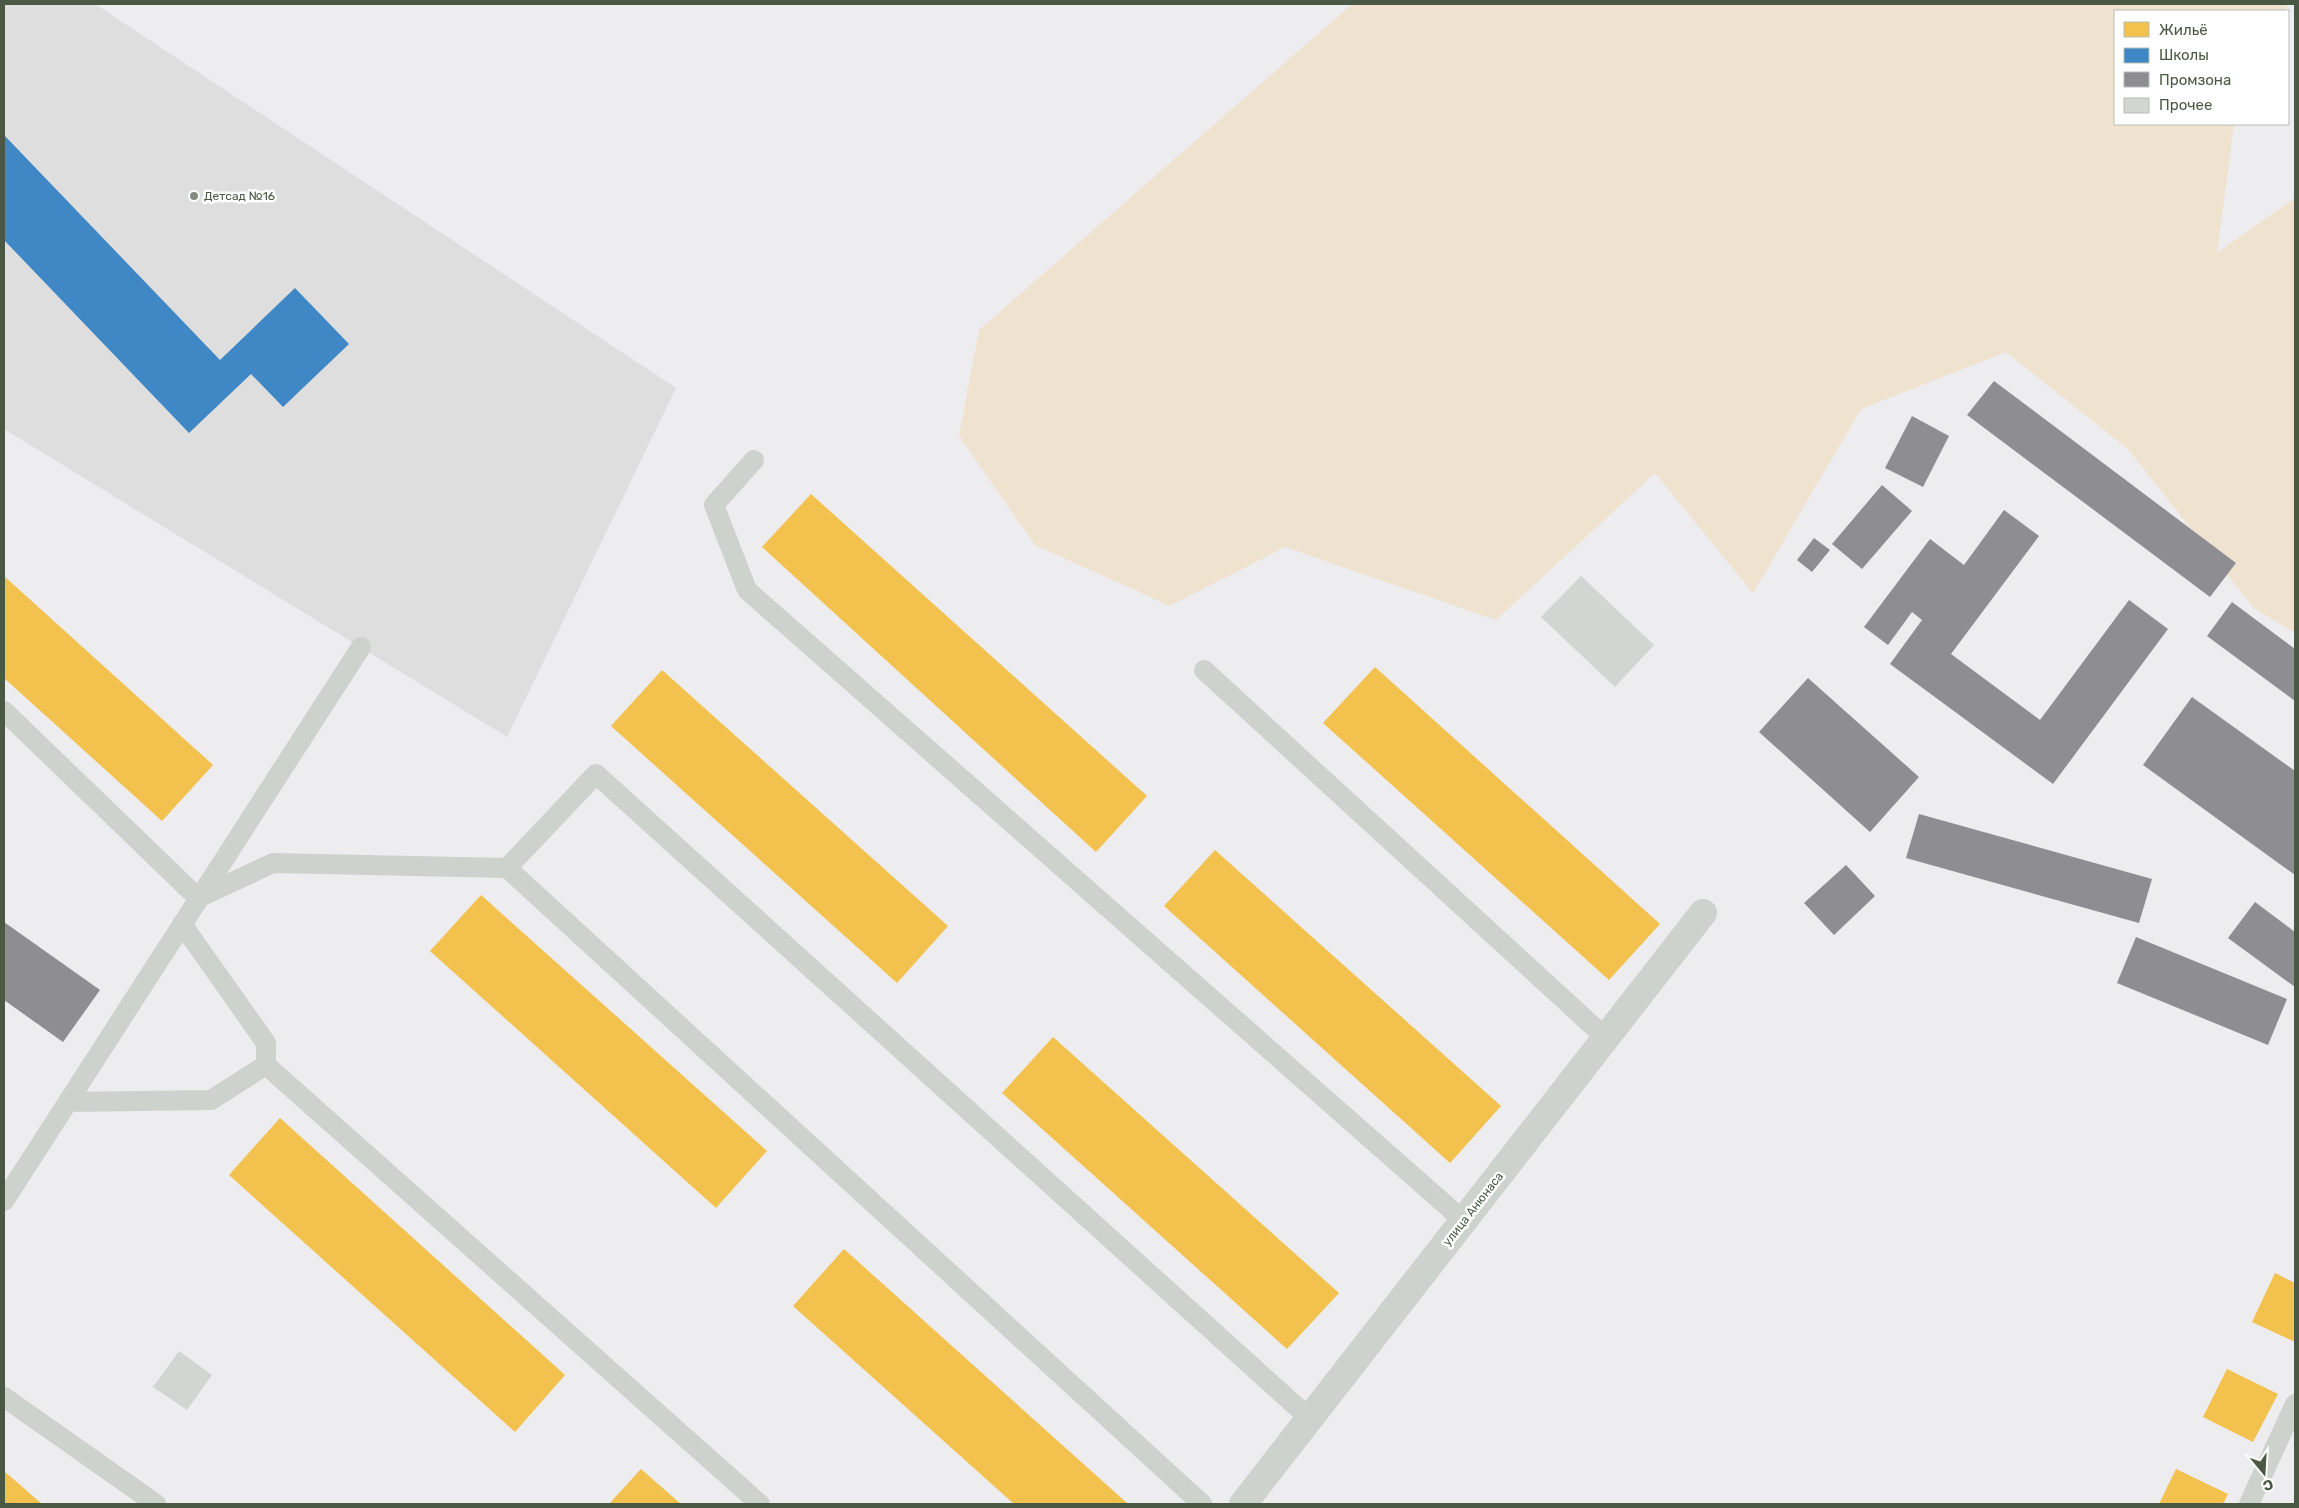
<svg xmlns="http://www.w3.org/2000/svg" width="2299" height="1508" font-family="Rubik,sans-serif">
<rect width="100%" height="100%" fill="#edecee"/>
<polygon fill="#dededf" points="4,4 95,4 676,388 507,737 4,429"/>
<polygon fill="#efe2cf" points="1352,4 2288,4 2284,11 2115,11 2115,124 2234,124 2217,253 2295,198 2295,633 2254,608 2128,449 2006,352 1861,409 1753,593 1655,473 1496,620 1285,547 1170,606 1035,545 959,436 979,330"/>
<g fill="#f2c14e">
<polygon points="811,494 1147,796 1096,852 762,547"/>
<polygon points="4,576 213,765 162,821 4,678"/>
<polygon points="1375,667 1660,924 1609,980 1323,723"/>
<polygon points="662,670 948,926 897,983 611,726"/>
<polygon points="1215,850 1501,1106 1450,1163 1164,906"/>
<polygon points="481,895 767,1151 716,1208 430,951"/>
<polygon points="1053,1037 1339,1293 1287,1349 1002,1093"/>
<polygon points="280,1118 565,1375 515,1432 229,1175"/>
<polygon points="844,1249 1128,1504 1014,1504 793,1306"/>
<polygon points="2275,1273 2295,1283 2295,1342 2252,1322"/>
<polygon points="2227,1369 2278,1394 2253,1442 2203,1417"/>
<polygon points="641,1469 681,1504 609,1504"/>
<polygon points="2176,1469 2228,1494 2223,1504 2159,1504"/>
<polygon points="4,1471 42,1504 4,1504"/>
</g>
<polygon fill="#3f88c5" points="4,135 220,360 295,288 349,344 283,407 251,374 189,433 4,240"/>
<g fill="#8d8d92">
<polygon points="1994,381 2236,563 2210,597 1967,415"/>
<polygon points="1912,416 1949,436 1923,487 1885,468"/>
<polygon points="1882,485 1912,511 1862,569 1832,544"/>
<polygon points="2004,510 2039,536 1951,654 2040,720 2129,600 2168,629 2053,784 1890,664 1922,620 1912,612 1888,645 1864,627 1930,539 1964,565"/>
<polygon points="1814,538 1830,550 1812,572 1797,560"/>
<polygon points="2232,602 2295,649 2295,701 2207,636"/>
<polygon points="1808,678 1919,777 1870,832 1759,732"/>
<polygon points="2192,697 2295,771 2295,875 2143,765"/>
<polygon points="1919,814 2152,879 2139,923 1906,858"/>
<polygon points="1846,865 1875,896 1834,935 1804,903"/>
<polygon points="2255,902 2295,932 2295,987 2228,938"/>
<polygon points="4,922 100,990 63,1042 4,1000"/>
<polygon points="2136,937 2287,999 2268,1045 2117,983"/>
</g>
<g fill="#d3d5d3">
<polygon points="1581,576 1654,645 1615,687 1541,617"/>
<polygon points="179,1351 212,1375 187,1410 153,1387"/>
</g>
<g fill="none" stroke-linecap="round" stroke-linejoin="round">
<g stroke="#ced2cd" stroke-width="20">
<polyline points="754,460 714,505 747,590 1464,1221"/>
<polyline points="1204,670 1606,1038"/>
<polyline points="4,711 198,898 273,863 507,868 1202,1504"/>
<polyline points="507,868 596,774 1309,1418"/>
<polyline points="182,924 266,1043 266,1065 760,1504"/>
<polyline points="68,1102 211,1100 266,1065"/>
<polyline points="4,1201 361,647"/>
<polyline points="4,1397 156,1504"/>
<polyline points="2249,1504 2295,1404"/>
</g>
<polyline stroke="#ced2cd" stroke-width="28" points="1243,1504 1703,913"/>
</g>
<circle fill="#838c7f" stroke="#fff" stroke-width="2" cx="194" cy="196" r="5"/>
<g text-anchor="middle" stroke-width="5" stroke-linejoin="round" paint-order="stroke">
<g font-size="12" fill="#4a5943" stroke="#fff" text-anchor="start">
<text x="204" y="200">Детсад №16</text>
</g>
<g font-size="12" fill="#4a5943" stroke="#fff">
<text transform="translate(1473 1209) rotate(-52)" y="4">улица Анюнаса</text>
</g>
</g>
<rect width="2299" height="1508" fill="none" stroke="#4a5943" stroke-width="10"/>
<rect x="2114" y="10" width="175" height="115" fill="#ffffff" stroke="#b7bdb4"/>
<rect x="2124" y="22" width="25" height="15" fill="#f2c14e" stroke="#b7bdb4"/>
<text x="2159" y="35" font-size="15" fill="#4a5943">Жильё</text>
<rect x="2124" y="48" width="25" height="15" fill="#3f88c5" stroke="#b7bdb4"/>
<text x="2159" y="60" font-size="15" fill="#4a5943">Школы</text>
<rect x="2124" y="72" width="25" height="15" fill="#8d8d92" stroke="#b7bdb4"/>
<text x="2159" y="85" font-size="15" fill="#4a5943">Промзона</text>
<rect x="2124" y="98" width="25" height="15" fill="#d3d5d3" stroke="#b7bdb4"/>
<text x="2159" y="110" font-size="15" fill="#4a5943">Прочее</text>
<g transform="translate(2264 1473) rotate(162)" stroke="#ffffff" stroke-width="4" paint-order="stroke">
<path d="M0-4L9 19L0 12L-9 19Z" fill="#4a5943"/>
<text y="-8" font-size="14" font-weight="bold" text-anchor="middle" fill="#4a5943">С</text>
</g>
</svg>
